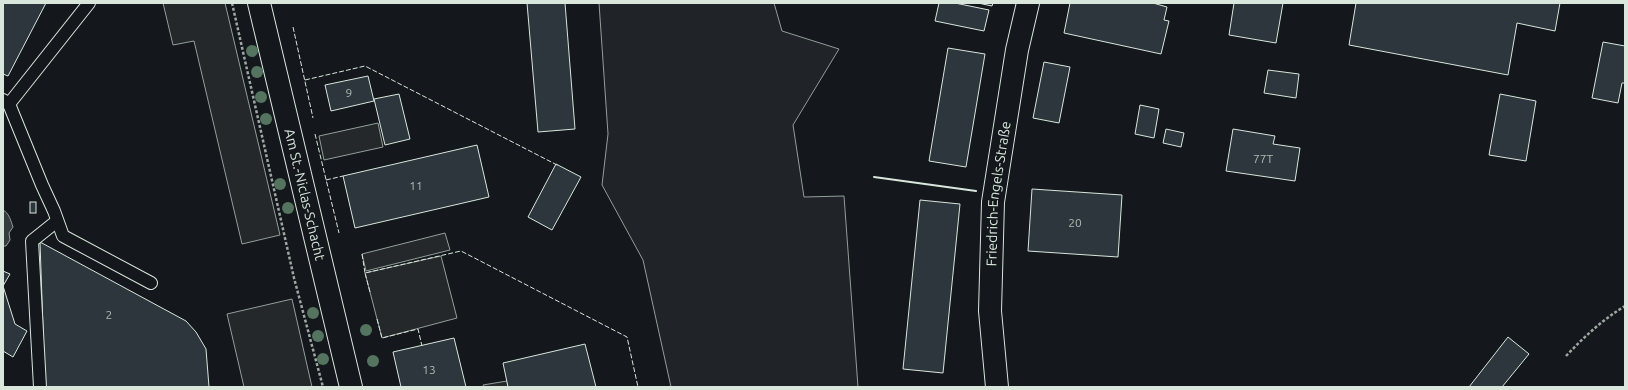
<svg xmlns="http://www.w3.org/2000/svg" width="1628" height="390" font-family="Ubuntu,sans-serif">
<rect width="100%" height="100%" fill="#14181c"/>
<polygon fill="#202428" stroke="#939e99" points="599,3 774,3 782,31 839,49 793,125 804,197 844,196 858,387 671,387 643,260 602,185 608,134"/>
<g fill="#24282b" stroke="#939e99">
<polygon points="163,3 225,3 280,235 242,244 194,41 173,45"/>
<polygon points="378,123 383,147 324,160 319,136"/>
<polygon points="445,233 450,250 366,271 362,254"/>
<polygon points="441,256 457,318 382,338 365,273"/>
<polygon points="292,299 312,387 244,387 227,314"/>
<polygon points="507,381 508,387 484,387 483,385"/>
</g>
<path fill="#363b3e" stroke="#939e99" d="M3 210C9 213 11 221 13 227L9 233 10 240 6 246H3Z"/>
<g fill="#2c363c" stroke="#d8e6dc">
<polygon points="3,3 46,3 8,76 3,74"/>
<polygon points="527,3 565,3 575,129 538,132"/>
<polygon points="939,3 955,3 989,10 984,31 935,21"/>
<polygon points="978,3 993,3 992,6"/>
<polygon points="1070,3 1153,3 1167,7 1164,20 1169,21 1161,54 1064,33"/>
<polygon points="1234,3 1283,3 1276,43 1229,35"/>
<polygon points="1356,3 1560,3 1555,31 1517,23 1508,75 1349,45"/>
<polygon points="1603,42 1625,46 1625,83 1622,83 1618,103 1592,98"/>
<polygon points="948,48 985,54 966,167 929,161"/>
<polygon points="1044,62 1070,67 1059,123 1033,118"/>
<polygon points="1268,70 1299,74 1296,98 1264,93"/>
<polygon points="368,76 374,101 331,111 325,85"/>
<polygon points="399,94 410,139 385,145 374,99"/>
<polygon points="1500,94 1536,101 1526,161 1489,155"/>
<polygon points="1140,105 1159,109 1154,138 1135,134"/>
<polygon points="1166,129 1184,133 1181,147 1163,143"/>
<polygon points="1233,129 1275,136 1273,144 1300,148 1295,181 1226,171"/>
<polygon points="477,145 489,197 355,228 343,176"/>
<polygon points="556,164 581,177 552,230 528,217"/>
<polygon points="1032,189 1122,195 1118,257 1028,251"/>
<polygon points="920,200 960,204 943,373 903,369"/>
<rect x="30" y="202" width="6" height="11"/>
<polygon points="40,242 186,321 196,332 206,349 209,387 45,387"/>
<polygon points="3,271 10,274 3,286 15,324 27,331 13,357 3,351"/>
<polygon points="1508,337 1529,354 1502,387 1469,387"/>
<polygon points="454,338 466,387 401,387 393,352"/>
<polygon points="585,344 596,387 508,387 503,363"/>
</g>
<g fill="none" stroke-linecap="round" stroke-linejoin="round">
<defs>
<g id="lane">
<polyline points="3,100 9,104 89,3"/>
<polyline points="9,104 42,185 54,211 63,236 151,283"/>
<polyline points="40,387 32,241 57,221"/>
</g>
<g id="street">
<path id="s1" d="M259 3 351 387"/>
<path id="s2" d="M997 387 990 311 993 202 1017 50 1028 3"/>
</g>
</defs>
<use href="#lane" stroke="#d8e6dc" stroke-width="14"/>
<use href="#street" stroke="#d8e6dc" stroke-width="24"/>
<g stroke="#9da8a2" stroke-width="2.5" stroke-dasharray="3 2" stroke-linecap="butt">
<polyline points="232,3 294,278 323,387"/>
<path d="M1566 356C1584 337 1602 320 1625 306"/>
</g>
<use href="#lane" stroke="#14181c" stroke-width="12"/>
<use href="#street" stroke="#14181c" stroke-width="22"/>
<g stroke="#d8e6dc" stroke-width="1" stroke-dasharray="5 2" stroke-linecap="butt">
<polyline points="293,27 313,118"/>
<polyline points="305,80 365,66 559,166"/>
<polyline points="315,134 339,233"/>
<polyline points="326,180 343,176"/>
<polyline points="362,254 365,273"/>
<polyline points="370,292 365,273 461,251 627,337 638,387"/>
<polyline points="377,319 382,338 418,329 422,346"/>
</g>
<polyline stroke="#d8e6dc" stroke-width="2" points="874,177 976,191"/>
</g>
<g fill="#55745f">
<circle cx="252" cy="51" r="6"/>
<circle cx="257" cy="72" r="6"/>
<circle cx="261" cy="97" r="6"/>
<circle cx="266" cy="119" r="6"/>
<circle cx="280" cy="184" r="6"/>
<circle cx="288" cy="208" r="6"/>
<circle cx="313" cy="313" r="6"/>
<circle cx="366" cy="330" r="6"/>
<circle cx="318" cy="336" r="6"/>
<circle cx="323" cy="359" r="6"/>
<circle cx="373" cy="361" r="6"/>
</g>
<g text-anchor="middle" stroke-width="3" stroke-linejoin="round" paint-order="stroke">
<g font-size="12" fill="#adbab4">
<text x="349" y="97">9</text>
<text x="1263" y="163">77T</text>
<text x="416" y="190">11</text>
<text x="1075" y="227">20</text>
<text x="109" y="319">2</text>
<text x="429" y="374">13</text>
</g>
<g font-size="14" fill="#d8e6dc" stroke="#14181c">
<text dy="5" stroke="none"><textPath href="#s2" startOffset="194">Friedrich-Engels-Straße</textPath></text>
<text dy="5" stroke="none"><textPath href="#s1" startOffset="197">Am St.-Niclas-Schacht</textPath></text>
</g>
</g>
<rect width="1628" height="390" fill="none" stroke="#d8e6dc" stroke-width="8"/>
</svg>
